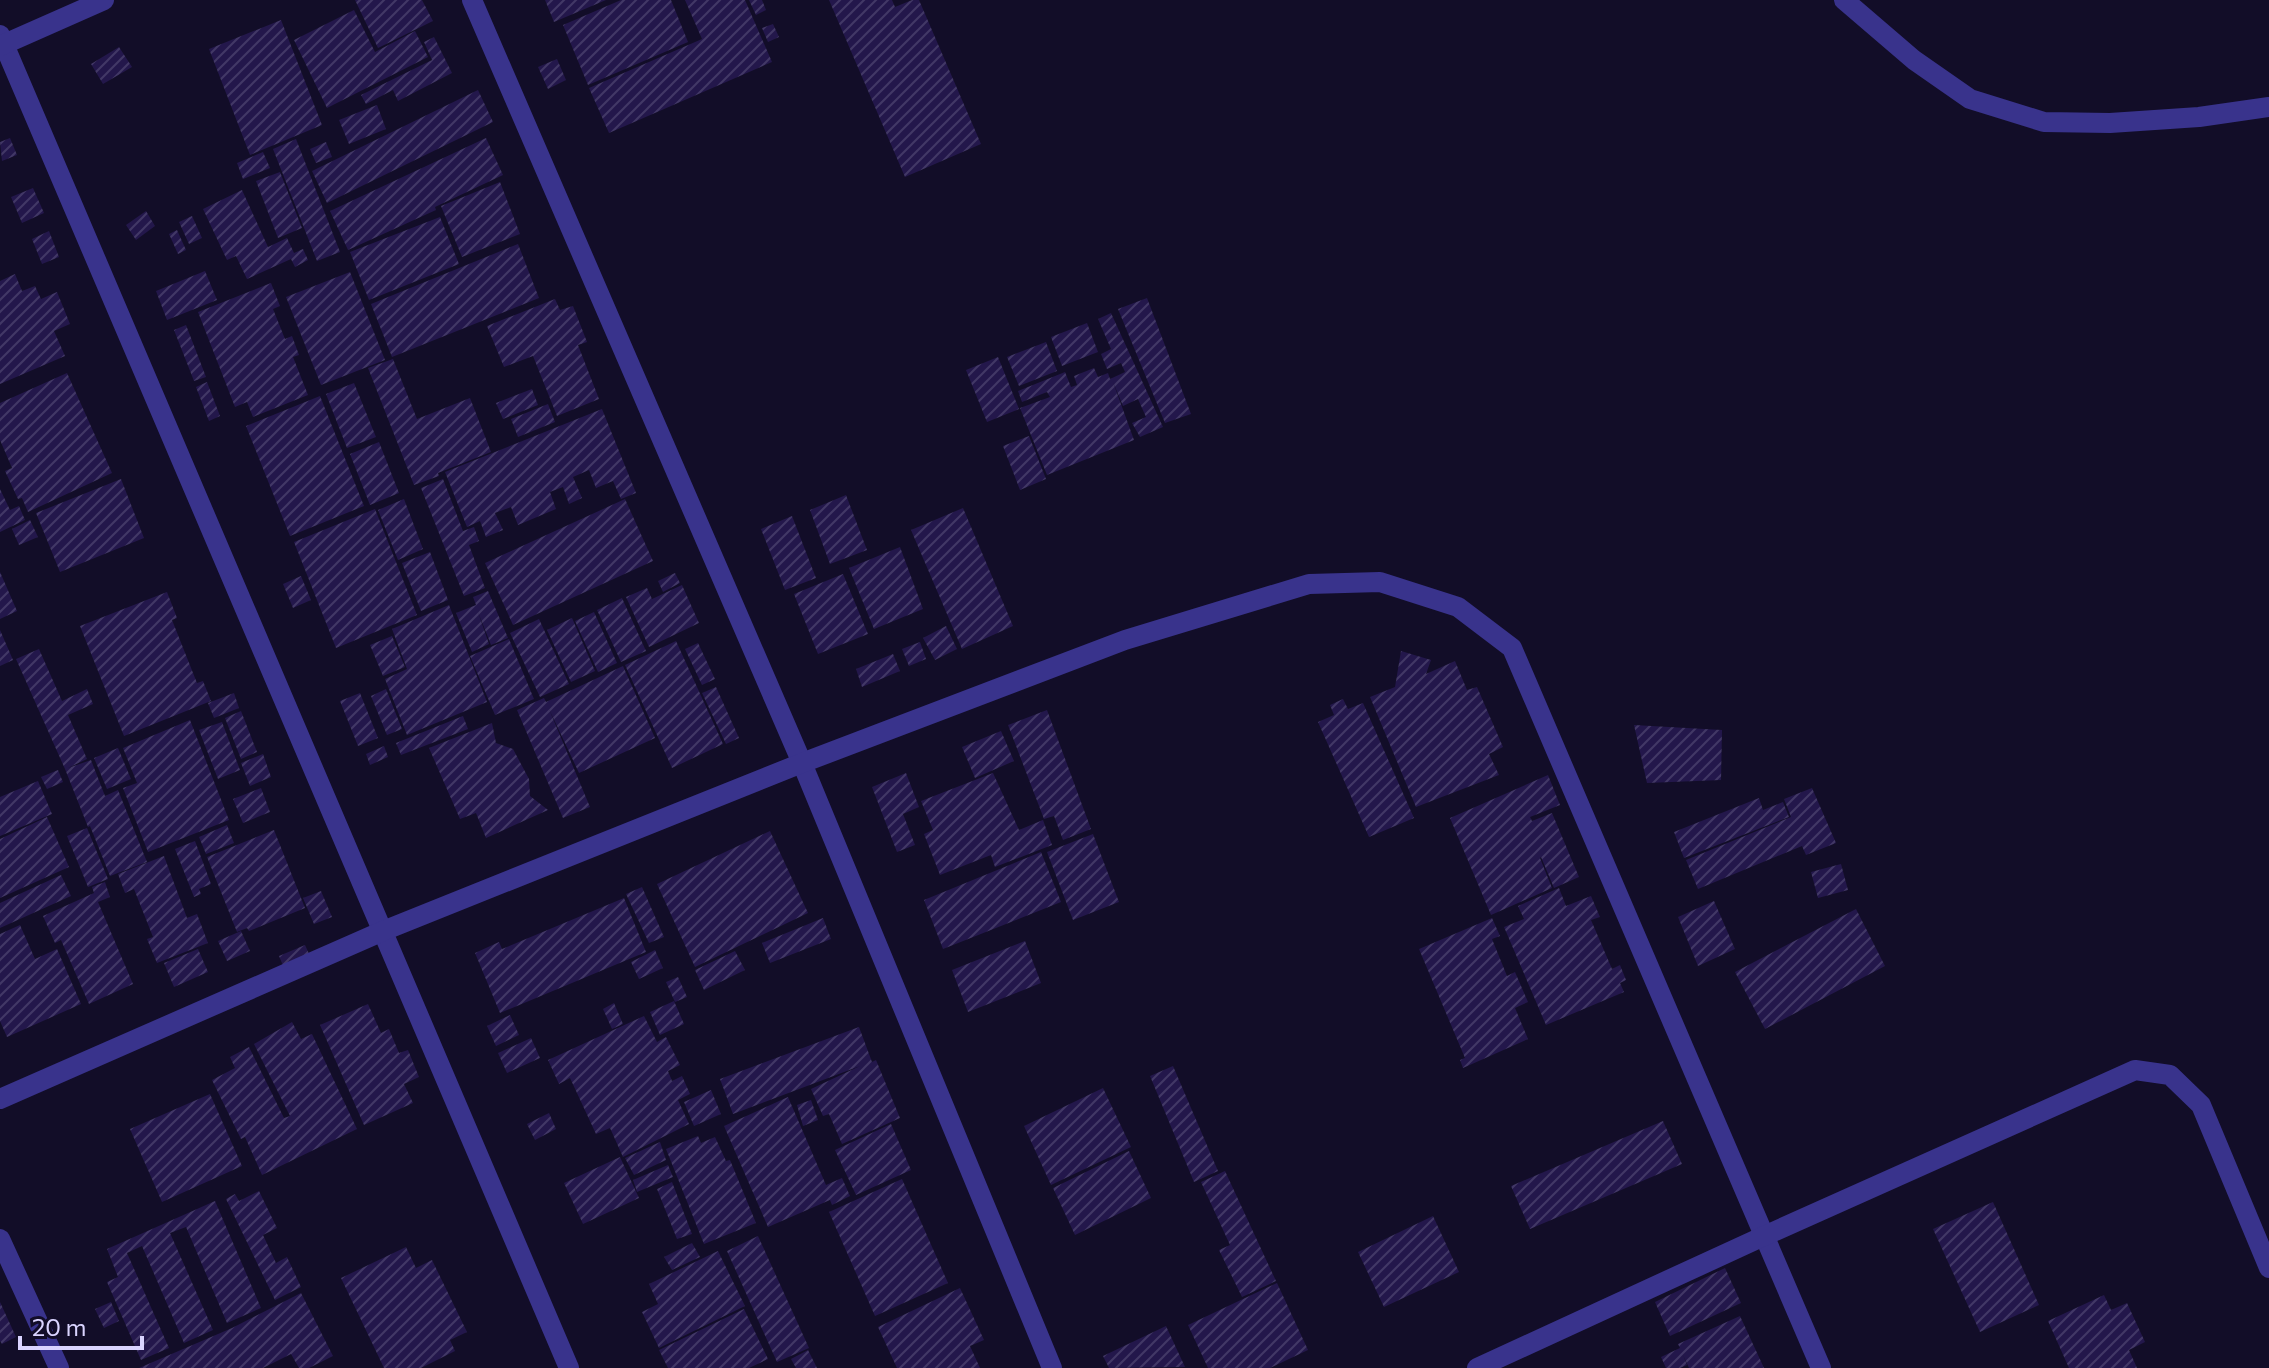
<svg xmlns="http://www.w3.org/2000/svg" width="2269" height="1368" font-family="Commissioner,sans-serif">
<defs>
<pattern id="building-hatch" width="6" height="6" patternUnits="userSpaceOnUse" patternTransform="scale(2)"><rect width="6" height="6" fill="#23174b"/><path d="M-1 1l2-2M0 6l6-6M5 7l2-2" fill="none" stroke="#423866"/></pattern>
</defs>
<rect width="100%" height="100%" fill="#120d28"/>
<g fill="url(#building-hatch)">
<polygon points="355,0 422,0 433,21 378,48"/>
<polygon points="545,0 606,0 554,22"/>
<polygon points="621,0 671,0 688,42 588,85 563,25"/>
<polygon points="685,0 745,0 772,62 609,133 589,88 702,39"/>
<polygon points="749,0 762,0 766,10 756,15"/>
<polygon points="829,0 892,0 895,7 912,0 919,0 981,144 905,177"/>
<polygon points="354,10 375,52 415,31 428,57 327,108 294,40"/>
<polygon points="281,20 322,125 250,155 209,49"/>
<polygon points="773,24 779,37 768,42 762,28"/>
<polygon points="434,37 452,73 398,101 393,90 366,104 361,95 432,60 424,42"/>
<polygon points="119,47 132,67 103,84 91,64"/>
<polygon points="557,59 566,80 548,89 538,67"/>
<polygon points="478,90 493,122 327,203 312,171"/>
<polygon points="377,105 386,129 349,144 339,120"/>
<polygon points="10,138 17,155 2,161 0,142"/>
<polygon points="486,138 503,175 435,207 436,210 348,250 330,211"/>
<polygon points="296,139 340,252 317,261 273,149"/>
<polygon points="326,142 332,157 316,163 310,149"/>
<polygon points="263,152 270,168 243,179 237,163"/>
<polygon points="280,172 302,228 278,238 256,181"/>
<polygon points="500,182 520,234 462,257 441,206"/>
<polygon points="33,188 44,213 22,223 11,197"/>
<polygon points="242,190 268,247 287,238 294,253 303,249 308,260 295,267 291,259 247,279 236,256 227,260 203,209"/>
<polygon points="146,211 155,226 136,240 126,225"/>
<polygon points="192,216 202,238 189,244 179,222"/>
<polygon points="440,217 459,264 369,300 350,252"/>
<polygon points="177,230 186,250 178,254 169,234"/>
<polygon points="49,231 59,257 42,264 32,239"/>
<polygon points="518,244 539,298 392,357 371,304"/>
<polygon points="205,271 217,300 167,320 156,291"/>
<polygon points="350,272 385,360 321,385 286,297"/>
<polygon points="15,274 22,291 35,286 41,299 57,292 70,324 54,331 65,356 0,384 0,281"/>
<polygon points="271,283 280,306 273,309 285,339 292,336 299,355 293,357 308,395 253,417 247,402 235,407 198,312"/>
<polygon points="1147,298 1191,414 1165,423 1118,309"/>
<polygon points="555,299 560,310 573,306 587,342 578,345 599,399 557,416 533,356 504,367 487,326"/>
<polygon points="1111,313 1163,427 1140,437 1132,423 1146,417 1138,399 1123,406 1113,382 1134,440 1047,475 1020,408 1050,397 1047,392 1022,402 1018,391 1065,372 1071,387 1077,385 1074,376 1094,368 1098,377 1108,373 1110,379 1125,372 1121,363 1107,369 1101,354 1111,349 1098,319"/>
<polygon points="1087,323 1098,352 1062,366 1051,337"/>
<polygon points="186,325 206,377 194,381 174,330"/>
<polygon points="1046,342 1057,371 1019,386 1007,357"/>
<polygon points="998,357 1019,409 987,422 966,370"/>
<polygon points="393,359 417,419 470,398 491,452 438,473 439,476 414,485 368,368"/>
<polygon points="67,373 112,473 28,512 22,498 18,499 5,471 12,468 0,440 0,403"/>
<polygon points="207,382 220,416 209,421 196,387"/>
<polygon points="354,383 376,437 347,448 326,394"/>
<polygon points="532,389 538,405 503,419 496,403"/>
<polygon points="320,396 364,506 290,536 246,426"/>
<polygon points="548,404 555,422 518,437 511,419"/>
<polygon points="602,409 636,493 621,499 613,481 596,488 589,470 573,477 582,498 569,504 563,487 550,492 556,509 518,525 511,507 495,513 503,530 486,537 480,521 467,527 445,472"/>
<polygon points="1029,436 1046,479 1020,490 1003,446"/>
<polygon points="379,442 399,493 370,505 350,454"/>
<polygon points="121,479 144,538 60,572 36,513"/>
<polygon points="443,479 463,531 474,527 479,541 469,545 485,588 464,596 421,488"/>
<polygon points="0,489 10,510 19,506 25,520 0,532"/>
<polygon points="846,495 867,550 830,564 810,510"/>
<polygon points="404,499 423,549 398,560 378,510"/>
<polygon points="625,499 653,561 513,625 485,563"/>
<polygon points="963,508 1013,626 962,649 911,530"/>
<polygon points="375,509 417,615 336,648 294,542"/>
<polygon points="792,516 816,578 785,590 761,529"/>
<polygon points="30,520 38,537 19,545 12,529"/>
<polygon points="900,547 923,609 874,629 849,568"/>
<polygon points="430,552 448,600 421,611 402,563"/>
<polygon points="0,572 17,611 0,619"/>
<polygon points="675,573 680,583 663,592 658,581"/>
<polygon points="843,574 868,634 818,654 794,594"/>
<polygon points="301,576 311,600 293,608 283,584"/>
<polygon points="682,585 699,623 649,647 626,597 647,588 652,599"/>
<polygon points="488,591 508,638 491,645 478,612 489,644 472,652 456,613 476,605 473,597"/>
<polygon points="167,592 177,618 172,620 197,683 203,681 211,701 124,736 80,626"/>
<polygon points="622,598 646,651 621,662 597,610"/>
<polygon points="449,605 487,702 407,735 385,679 407,669 392,629"/>
<polygon points="594,612 617,663 598,672 575,621"/>
<polygon points="572,618 595,671 571,682 547,630"/>
<polygon points="539,619 569,684 540,697 510,633"/>
<polygon points="946,626 957,649 935,660 923,638"/>
<polygon points="0,630 13,660 0,666"/>
<polygon points="392,636 405,667 383,676 370,645"/>
<polygon points="509,639 534,699 495,715 470,656"/>
<polygon points="676,641 723,744 672,768 625,665"/>
<polygon points="920,642 926,659 909,666 902,649"/>
<polygon points="698,643 715,679 702,685 685,649"/>
<polygon points="39,649 62,701 87,689 93,704 68,715 87,759 68,768 91,760 105,796 118,790 147,862 110,876 90,826 88,827 65,769 16,659"/>
<polygon points="1401,651 1431,660 1426,674 1455,661 1467,690 1477,687 1503,747 1489,754 1499,775 1416,807 1370,697 1395,687"/>
<polygon points="893,654 900,671 862,687 856,669"/>
<polygon points="623,666 655,738 579,773 549,709 590,807 563,818 517,710 544,698 546,702"/>
<polygon points="716,687 739,738 726,744 702,693"/>
<polygon points="386,689 402,729 387,735 371,696"/>
<polygon points="234,693 239,708 214,718 208,703"/>
<polygon points="360,693 378,738 358,746 340,701"/>
<polygon points="1343,699 1348,709 1363,703 1414,818 1369,837 1318,722 1334,715 1330,705"/>
<polygon points="1047,710 1091,829 1063,840 1054,816 1044,819 1008,725"/>
<polygon points="241,711 257,752 241,759 225,718"/>
<polygon points="463,716 468,729 401,755 396,743"/>
<polygon points="190,720 229,820 148,852 123,788 137,783 123,748"/>
<polygon points="222,722 240,770 218,779 199,730"/>
<polygon points="492,723 496,743 513,749 529,779 530,796 548,810 486,838 476,813 460,819 429,748"/>
<polygon points="1634,725 1722,730 1721,780 1647,783"/>
<polygon points="1001,731 1014,761 975,778 962,747"/>
<polygon points="384,746 388,757 370,765 366,754"/>
<polygon points="118,748 131,779 107,789 94,758"/>
<polygon points="263,754 271,777 250,786 241,763"/>
<polygon points="58,770 63,782 47,789 41,777"/>
<polygon points="906,773 919,807 903,814 915,845 897,852 872,787"/>
<polygon points="993,773 1019,830 1043,820 1052,845 995,867 991,855 940,875 924,834 933,830 921,801"/>
<polygon points="1548,775 1560,805 1530,817 1532,821 1552,813 1579,877 1554,888 1541,857 1540,858 1552,888 1491,915 1450,818"/>
<polygon points="38,781 52,814 0,836 0,797"/>
<polygon points="261,788 270,812 243,823 233,799"/>
<polygon points="1812,788 1836,843 1806,855 1802,846 1698,889 1686,860 1791,817 1784,799"/>
<polygon points="1759,798 1763,810 1783,802 1789,817 1684,858 1674,832"/>
<polygon points="47,817 69,867 0,898 0,839"/>
<polygon points="227,825 234,843 206,854 199,837"/>
<polygon points="87,828 108,879 88,887 67,836"/>
<polygon points="274,830 305,908 249,931 247,928 237,932 207,857"/>
<polygon points="770,831 808,913 695,967 657,884"/>
<polygon points="1093,834 1119,902 1073,920 1047,852"/>
<polygon points="195,841 211,884 199,889 201,894 194,897 175,849"/>
<polygon points="1041,852 1061,902 943,949 924,900"/>
<polygon points="164,856 187,918 197,914 208,943 157,963 147,939 153,937 134,889 125,893 118,874"/>
<polygon points="1841,864 1848,890 1818,898 1811,872"/>
<polygon points="61,875 71,896 0,928 0,903"/>
<polygon points="105,882 110,897 98,902 133,984 89,1004 61,940 55,943 43,916 94,893 92,887"/>
<polygon points="642,887 664,937 649,943 626,894"/>
<polygon points="1559,888 1566,906 1591,896 1600,917 1591,920 1612,969 1620,965 1626,980 1620,983 1624,992 1546,1025 1504,927 1524,919 1518,906"/>
<polygon points="321,891 332,917 314,924 303,898"/>
<polygon points="624,898 646,952 500,1013 475,953 499,942 502,949"/>
<polygon points="1714,901 1735,949 1698,966 1678,917"/>
<polygon points="1856,909 1885,966 1765,1029 1735,972"/>
<polygon points="823,918 831,939 770,963 762,943"/>
<polygon points="1492,918 1500,936 1492,939 1507,976 1515,972 1528,1002 1515,1008 1528,1039 1463,1068 1460,1060 1465,1058 1419,949"/>
<polygon points="20,925 35,959 57,949 81,1004 7,1037 0,1021 0,934"/>
<polygon points="241,931 250,951 227,961 218,941"/>
<polygon points="1025,941 1041,983 968,1012 952,970"/>
<polygon points="305,945 310,956 284,968 279,956"/>
<polygon points="198,949 208,972 174,987 164,963"/>
<polygon points="655,950 663,968 639,979 631,962"/>
<polygon points="735,951 745,970 704,990 695,970"/>
<polygon points="678,977 687,997 675,1002 666,982"/>
<polygon points="674,1001 684,1024 660,1035 650,1012"/>
<polygon points="614,1003 623,1024 612,1029 603,1009"/>
<polygon points="368,1004 381,1033 389,1029 399,1053 408,1050 419,1077 404,1084 413,1103 364,1125 320,1025"/>
<polygon points="510,1015 519,1035 496,1046 487,1026"/>
<polygon points="644,1016 657,1042 666,1037 680,1065 668,1071 672,1081 682,1076 690,1094 678,1100 689,1124 623,1157 610,1128 596,1134 570,1078 559,1084 548,1060"/>
<polygon points="292,1022 301,1039 312,1034 357,1129 262,1175 245,1137 241,1139 212,1080 235,1068 230,1057 249,1047 284,1118 290,1116 254,1044"/>
<polygon points="859,1027 872,1062 876,1060 900,1118 842,1144 829,1114 823,1116 811,1089 860,1066 733,1114 720,1079"/>
<polygon points="531,1038 540,1058 507,1073 498,1053"/>
<polygon points="1173,1066 1218,1171 1194,1182 1150,1076"/>
<polygon points="1103,1088 1131,1147 1051,1185 1024,1126"/>
<polygon points="711,1090 721,1114 694,1126 684,1102"/>
<polygon points="210,1094 242,1166 162,1202 130,1129"/>
<polygon points="788,1097 826,1185 842,1178 850,1196 832,1205 830,1200 768,1227 724,1126"/>
<polygon points="811,1100 818,1120 803,1126 797,1105"/>
<polygon points="549,1113 556,1129 535,1140 527,1124"/>
<polygon points="1663,1121 1682,1164 1530,1229 1511,1186"/>
<polygon points="891,1124 911,1170 856,1195 835,1150"/>
<polygon points="698,1136 701,1143 715,1137 726,1161 730,1160 756,1223 704,1244 666,1149"/>
<polygon points="660,1142 666,1160 634,1175 625,1158"/>
<polygon points="1129,1151 1151,1198 1075,1235 1053,1188"/>
<polygon points="620,1157 639,1198 583,1224 564,1183"/>
<polygon points="668,1165 673,1177 637,1192 633,1180"/>
<polygon points="1225,1171 1276,1281 1242,1297 1219,1250 1230,1245 1201,1182"/>
<polygon points="902,1179 948,1283 875,1316 829,1212"/>
<polygon points="672,1182 692,1234 677,1239 657,1189"/>
<polygon points="259,1191 277,1228 263,1235 276,1263 287,1257 301,1287 275,1300 226,1199 235,1194 239,1201"/>
<polygon points="215,1201 261,1308 227,1323 186,1227 170,1233 213,1330 184,1343 142,1246 127,1253 169,1348 141,1360 107,1282 118,1277 107,1249"/>
<polygon points="1993,1202 2039,1305 1980,1332 1933,1229"/>
<polygon points="1433,1216 1459,1272 1384,1307 1358,1252"/>
<polygon points="758,1236 809,1348 777,1362 727,1251"/>
<polygon points="692,1243 700,1257 672,1270 664,1257"/>
<polygon points="406,1247 416,1268 432,1260 467,1332 450,1340 455,1351 421,1368 384,1368 341,1278"/>
<polygon points="718,1251 745,1306 659,1348 642,1312 658,1304 649,1284"/>
<polygon points="1725,1268 1741,1303 1670,1336 1655,1302"/>
<polygon points="1277,1283 1308,1350 1270,1368 1208,1368 1188,1325"/>
<polygon points="960,1288 984,1340 970,1346 980,1368 897,1368 878,1327"/>
<polygon points="301,1293 333,1356 309,1368 299,1368 291,1354 263,1368 139,1368 232,1328"/>
<polygon points="2104,1295 2111,1310 2127,1303 2145,1342 2129,1350 2137,1368 2069,1368 2048,1321"/>
<polygon points="0,1302 16,1337 2,1344 0,1341"/>
<polygon points="111,1302 119,1321 104,1328 95,1309"/>
<polygon points="744,1309 768,1359 749,1368 668,1368 659,1350"/>
<polygon points="1740,1316 1764,1368 1689,1368 1683,1355 1687,1365 1680,1368 1666,1368 1661,1357 1680,1348 1678,1344"/>
<polygon points="1166,1326 1185,1367 1109,1368 1103,1356"/>
<polygon points="808,1350 817,1368 796,1368 791,1359"/>
</g>
<g fill="none" stroke-linecap="round" stroke-linejoin="round">
<g stroke="#39338c" stroke-width="20">
<polyline points="472,0 802,763 1052,1368"/>
<polyline points="1844,0 1914,60 1970,99 2044,122 2110,123 2199,117 2269,107"/>
<polyline points="0,35 569,1368"/>
<polyline points="0,46 104,0"/>
<polyline points="0,1099 383,931 802,763 1125,640 1309,584 1380,582 1458,607 1512,648 1821,1368"/>
<polyline points="0,1239 59,1368"/>
<polyline points="1477,1368 1764,1236 2135,1070 2170,1075 2201,1105 2269,1268"/>
</g>
</g>
<path d="M20 1336v12h122v-12" fill="none" stroke="#dad4ff" stroke-width="4"/>
<text x="32" y="1336" font-size="24" fill="#dad4ff" stroke="#120d28" stroke-width="6" paint-order="stroke">20 m</text>
</svg>
